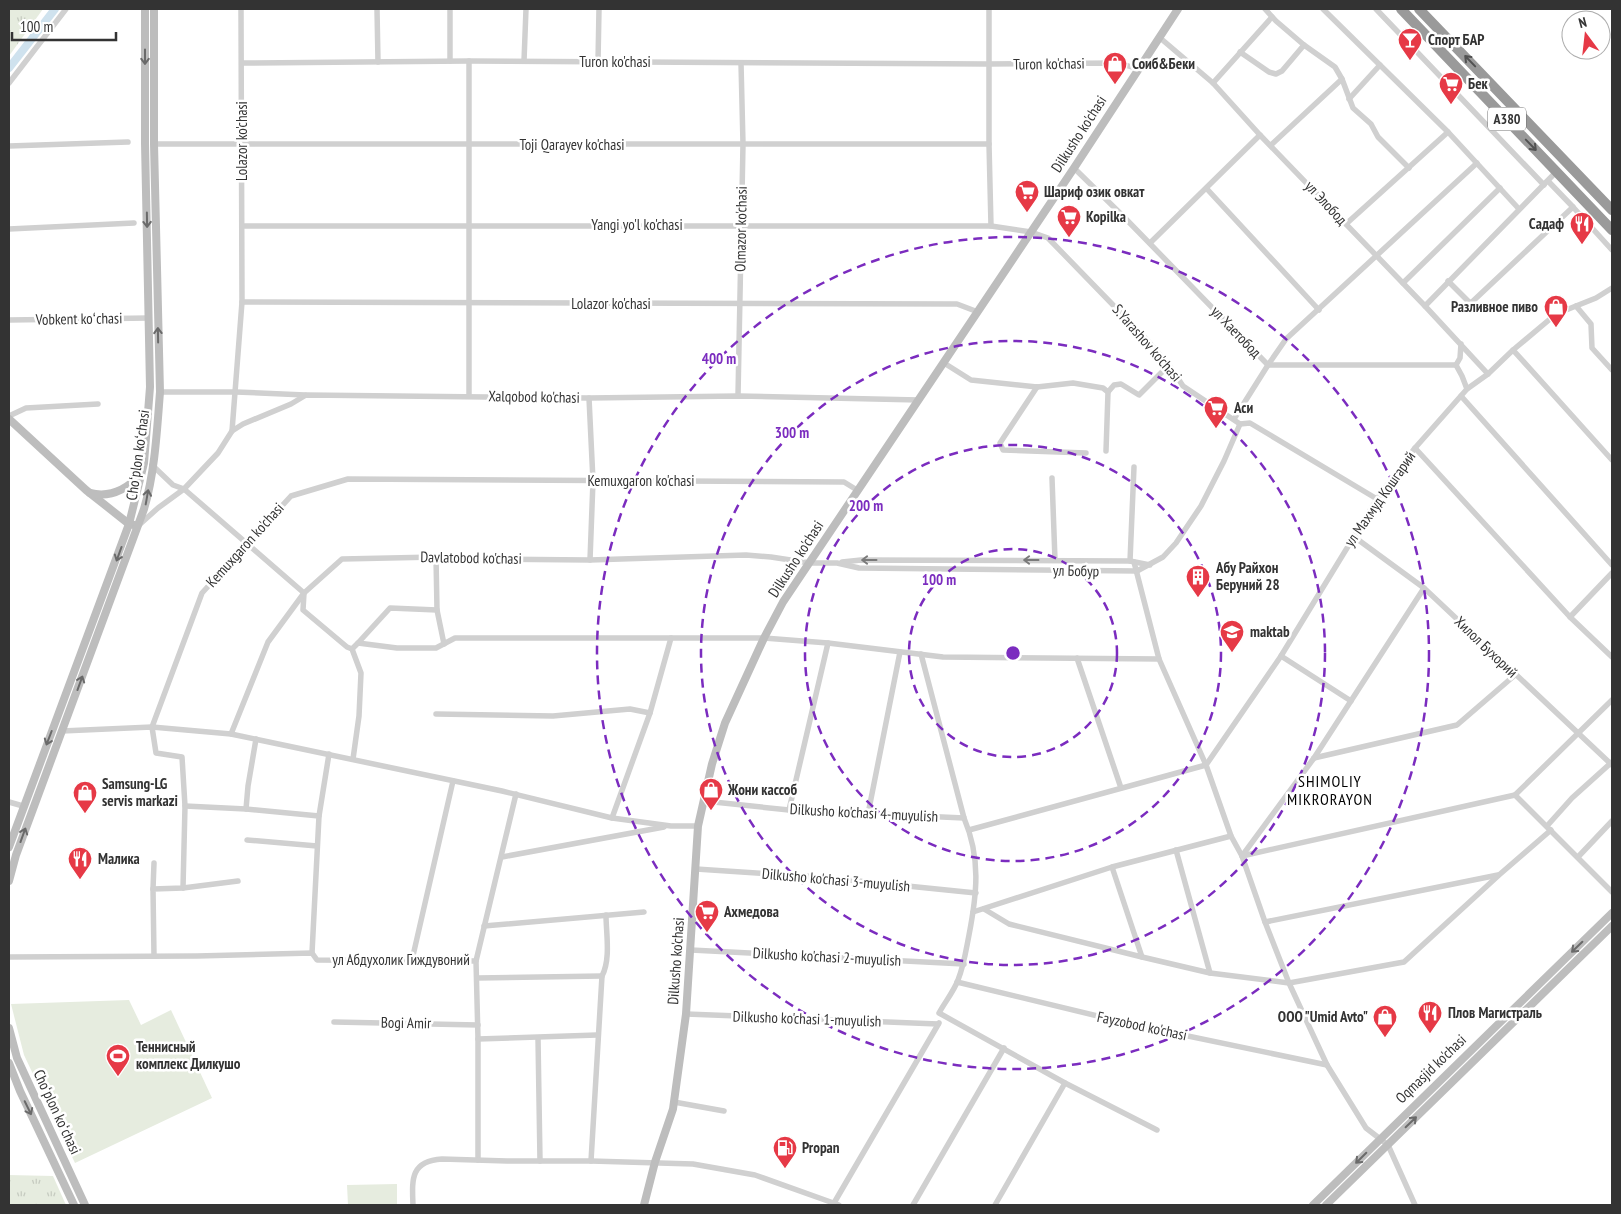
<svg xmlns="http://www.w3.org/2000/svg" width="1621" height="1214" font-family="'PT Sans Narrow',sans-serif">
<defs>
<pattern id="park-tufts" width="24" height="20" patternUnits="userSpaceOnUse" patternTransform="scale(1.25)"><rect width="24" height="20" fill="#e6ecdf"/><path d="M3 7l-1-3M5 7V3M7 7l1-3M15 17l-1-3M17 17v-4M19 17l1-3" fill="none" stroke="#c6cbc0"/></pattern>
</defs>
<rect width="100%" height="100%" fill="#fff"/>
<g fill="url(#park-tufts)">
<polygon points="9,9 43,9 9,56"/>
<polygon points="9,1175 53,1176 66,1205 9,1205"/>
</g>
<g fill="#e6ecdf">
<polygon points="129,1000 141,1025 171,1010 212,1098 75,1163 24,1055 11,1004"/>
<polygon points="397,1184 397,1205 348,1205 347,1185"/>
</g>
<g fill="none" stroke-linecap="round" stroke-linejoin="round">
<polyline stroke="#cfe2ee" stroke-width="8" points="9,68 55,9"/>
<g stroke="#d0d0d0" stroke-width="5.5">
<polyline points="377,9 378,62"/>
<polyline points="450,9 450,61"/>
<polyline points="989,9 989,144 991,226"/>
<polyline points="1265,9 1276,21 1304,45 1335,67 1342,79 1353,108 1371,124 1378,137 1409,168"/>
<polyline points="1323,9 1448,132 1519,209"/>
<polyline points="1376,9 1544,185"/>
<polyline points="1159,37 1213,83 1260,135 1425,306 1488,374"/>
<polyline points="1240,52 1269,72 1276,74 1282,71 1304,45"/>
<polyline points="469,61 469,396"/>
<polyline points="524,61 526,9"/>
<polyline points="598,62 599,9"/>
<polyline points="242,63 469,61 988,64 1119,63 1138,69"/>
<polyline points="9,83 66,9"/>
<polyline points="1213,83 1272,17"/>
<polyline points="1349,99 1380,65"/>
<polyline points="154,144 989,144"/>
<polyline points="1271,145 1342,79"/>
<polyline points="9,146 128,142"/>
<polyline points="1074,168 1123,216 1268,365 1456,365 1462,376 1467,389"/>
<polyline points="1548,181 1573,207 1612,250"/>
<polyline points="1207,189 1319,310"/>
<polyline points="1346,224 1448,132"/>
<polyline points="242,226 991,226 1031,232 1048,238 1147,340 1169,365 1183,386 1240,424 1250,423 1377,499"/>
<polyline points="9,229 134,223"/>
<polyline points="1150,243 1260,135"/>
<polyline points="1448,281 1469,302 1472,302 1573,207"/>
<polyline points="1403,283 1500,188"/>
<polyline points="242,302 957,304 978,312"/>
<polyline points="1425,306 1557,171"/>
<polyline points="1576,306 1591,324 1592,348 1612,370"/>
<polyline points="9,320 149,318"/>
<polyline points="1513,350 1612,460"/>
<polyline points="944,363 971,380 1037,387 1073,383 1103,388 1108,392 1106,451"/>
<polyline points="1456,365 1460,358 1461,344"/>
<polyline points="1037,387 1000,443 1003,450 1086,453"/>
<polyline points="160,392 236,392 305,395"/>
<polyline points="1108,392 1114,385 1121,384 1139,395 1169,365"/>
<polyline points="738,396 743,144 741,63"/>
<polyline points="1461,396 1612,565"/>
<polyline points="589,398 593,481 590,560"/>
<polyline points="9,416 26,408 98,404"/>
<polyline points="1234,419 1268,365 1286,339 1477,163"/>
<polyline points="232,431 242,302 241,9"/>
<polyline points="1415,448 1570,617 1612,657"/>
<polyline points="152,465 173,485 184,489 304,593 303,610 347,647 352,649 361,673 359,716 353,759"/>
<polyline points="1052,478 1055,560"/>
<polyline points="139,525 158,508 184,489 218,453 232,431 243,424 291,404 306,395 589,398 738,396 919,400"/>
<polyline points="1353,536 1424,588 1612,765"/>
<polyline points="436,557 437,610 444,644"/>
<polyline points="1130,561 1134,467"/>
<polyline points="842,562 861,560 1130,561 1150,565"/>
<polyline points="1134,562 1159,659 1206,765 1231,836 1242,856 1265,922 1289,983 1327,1065 1366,1128 1388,1145 1415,1205"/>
<polyline points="1570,617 1612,573"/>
<polyline points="358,643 390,608 437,610"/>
<polyline points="352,649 358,643 397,648 436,648 455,638 764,638 828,643 943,657 1159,659"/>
<path d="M921 654 964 818C981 858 977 894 969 935 966 950 964 965 958 980 954 991 945 1002 939 1013L1065 1083 1157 1130"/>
<polyline points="1281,656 1351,701"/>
<polyline points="1077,658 1121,788"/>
<polyline points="436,714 553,716 630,709 650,713"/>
<polyline points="62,731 152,727 231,734 502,791 612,818 671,826 698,826"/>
<polyline points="231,734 268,642 304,593 342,559 436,557 473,559 590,560 746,555 771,557 810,563 837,563 859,568 1137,571 1163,557 1176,543 1201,506 1224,461 1240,424"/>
<polyline points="1314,758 1457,725 1515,675"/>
<polyline points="1206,765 1281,656 1377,499 1415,448 1467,389 1488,374 1513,350 1556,314 1596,298 1612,288"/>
<polyline points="1515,795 1612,892"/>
<polyline points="704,801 789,810 964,818"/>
<polyline points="9,802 23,806"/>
<polyline points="185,806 246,809 319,816"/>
<polyline points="246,809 248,786 256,739"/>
<polyline points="789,810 828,643"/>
<polyline points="868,814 900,652"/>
<polyline points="612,818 650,713 671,638"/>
<polyline points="1547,826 1572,798 1612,762"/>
<polyline points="969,830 1206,765"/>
<polyline points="247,840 317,846"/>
<polyline points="1176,850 1210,973"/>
<polyline points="1242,856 1515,795 1612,700"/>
<polyline points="1242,856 1314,758 1424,588"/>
<polyline points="502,857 664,827"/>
<polyline points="1578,857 1612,821"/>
<polyline points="1112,867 1142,957"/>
<polyline points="696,869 819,877 976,893"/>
<polyline points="183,888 238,881"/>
<polyline points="153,889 154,863"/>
<polyline points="984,909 1009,924 1142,957 1210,973 1289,983 1404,962 1499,875 1551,830"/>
<polyline points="973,912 1112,867 1231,836"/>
<polyline points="1265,922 1498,875"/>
<polyline points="484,926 644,912"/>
<polyline points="691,950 964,964"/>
<polyline points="312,953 319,816 329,754"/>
<polyline points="154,956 153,889 183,888 185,806 182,757 156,753 152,727 202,593 291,496 348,479 844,482 857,490"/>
<polyline points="9,957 197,956 312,953 317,960 476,961 516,794"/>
<polyline points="412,960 453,781"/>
<polyline points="476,961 478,1039 478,1160"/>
<polyline points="477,978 602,976"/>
<polyline points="957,982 1135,1025 1327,1065"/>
<polyline points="686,1014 938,1024"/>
<polyline points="334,1022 478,1025"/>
<polyline points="538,1038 540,1161"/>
<polyline points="478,1039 597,1035"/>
<polyline points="674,1102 724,1111"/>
<path d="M591 1161 602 976C611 959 606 933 606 915"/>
<polyline points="834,1203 939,1023"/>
<path d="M413 1205C412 1180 410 1161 442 1159L507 1161H591L693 1164 755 1175 839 1205"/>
<polyline points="913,1205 1004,1048"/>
<polyline points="995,1205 1065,1083"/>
</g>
<g stroke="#bdbdbd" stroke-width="8">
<polyline points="9,419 86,490 129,524 134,525"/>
<path d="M90 493C110 498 127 489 140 475"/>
<polyline points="9,847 129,524 144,463 150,387 145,143 145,9"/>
<path d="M9 881 16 855 144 509C155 472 157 430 160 392L154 144V9"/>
<polyline points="9,1028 17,1058 85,1205"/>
<polyline points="9,1063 20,1091 74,1205"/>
<polyline points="644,1205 655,1162 673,1109 686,1014 698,826 712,764 725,723 764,638 783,602 1074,168 1178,9"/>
<polyline points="1313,1205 1612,913"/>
<polyline points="1326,1205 1612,926"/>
</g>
<g stroke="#9a9a9a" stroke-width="10">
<polyline points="1401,9 1612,230"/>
<polyline points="1419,9 1612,210"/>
</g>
</g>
<defs><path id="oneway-shaft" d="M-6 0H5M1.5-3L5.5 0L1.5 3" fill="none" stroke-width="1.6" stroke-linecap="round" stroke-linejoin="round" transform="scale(1.25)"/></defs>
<g stroke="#6a6a6a">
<use href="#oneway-shaft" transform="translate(145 57) rotate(90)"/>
<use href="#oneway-shaft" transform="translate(147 220) rotate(89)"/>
<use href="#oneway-shaft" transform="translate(158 335) rotate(-91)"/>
<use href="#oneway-shaft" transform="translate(147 497) rotate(-80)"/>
<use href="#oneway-shaft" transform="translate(119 554) rotate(110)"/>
<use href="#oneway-shaft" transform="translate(80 683) rotate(-70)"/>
<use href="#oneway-shaft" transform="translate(49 738) rotate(111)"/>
<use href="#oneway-shaft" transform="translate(23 835) rotate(-70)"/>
<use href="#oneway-shaft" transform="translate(1577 947) rotate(136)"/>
<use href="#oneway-shaft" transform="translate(28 1108) rotate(64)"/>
<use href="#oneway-shaft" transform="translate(1411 1122) rotate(-44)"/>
<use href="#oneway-shaft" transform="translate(1361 1158) rotate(135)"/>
</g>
<g stroke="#525252">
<use href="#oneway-shaft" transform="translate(1470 61) rotate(-134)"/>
<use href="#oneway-shaft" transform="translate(1531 145) rotate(46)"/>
</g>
<g stroke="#7a7a7a">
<use href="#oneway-shaft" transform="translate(869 560) rotate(180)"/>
<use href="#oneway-shaft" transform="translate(1031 560) rotate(-180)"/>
</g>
<g fill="none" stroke="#7b2cbf" stroke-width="2.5" stroke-dasharray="9 6">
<circle cx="1013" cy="653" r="104"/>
<circle cx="1013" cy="653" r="208"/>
<circle cx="1013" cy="653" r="312"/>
<circle cx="1013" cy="653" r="416"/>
</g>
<defs>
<symbol id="bar-pin" viewBox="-11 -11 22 30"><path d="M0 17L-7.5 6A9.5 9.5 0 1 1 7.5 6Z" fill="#e63946" stroke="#fff"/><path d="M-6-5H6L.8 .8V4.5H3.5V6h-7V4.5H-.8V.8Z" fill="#fff"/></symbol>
<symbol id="shop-pin" viewBox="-11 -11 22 30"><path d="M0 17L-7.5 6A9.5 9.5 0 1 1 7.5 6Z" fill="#e63946" stroke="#fff"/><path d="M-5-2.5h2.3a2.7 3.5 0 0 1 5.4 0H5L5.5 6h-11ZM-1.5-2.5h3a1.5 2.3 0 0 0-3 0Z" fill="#fff"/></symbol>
<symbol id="supermarket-pin" viewBox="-11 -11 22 30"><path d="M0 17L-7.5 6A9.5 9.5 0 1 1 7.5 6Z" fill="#e63946" stroke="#fff"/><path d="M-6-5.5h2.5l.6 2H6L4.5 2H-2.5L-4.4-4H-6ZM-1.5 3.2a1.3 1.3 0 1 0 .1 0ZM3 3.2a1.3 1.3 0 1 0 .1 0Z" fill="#fff"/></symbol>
<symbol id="restaurant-pin" viewBox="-11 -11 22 30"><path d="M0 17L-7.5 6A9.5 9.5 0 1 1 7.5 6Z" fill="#e63946" stroke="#fff"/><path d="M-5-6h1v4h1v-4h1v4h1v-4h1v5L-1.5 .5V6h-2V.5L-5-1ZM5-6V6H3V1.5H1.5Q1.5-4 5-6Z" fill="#fff"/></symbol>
<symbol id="building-pin" viewBox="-11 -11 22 30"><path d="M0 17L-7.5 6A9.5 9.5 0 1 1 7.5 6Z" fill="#e63946" stroke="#fff"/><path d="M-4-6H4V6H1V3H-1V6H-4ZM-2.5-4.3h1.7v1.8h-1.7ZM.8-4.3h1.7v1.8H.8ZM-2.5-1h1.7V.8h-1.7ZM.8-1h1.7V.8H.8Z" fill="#fff"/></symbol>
<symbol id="school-pin" viewBox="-11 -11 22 30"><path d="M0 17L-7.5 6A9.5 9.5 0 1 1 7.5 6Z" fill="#e63946" stroke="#fff"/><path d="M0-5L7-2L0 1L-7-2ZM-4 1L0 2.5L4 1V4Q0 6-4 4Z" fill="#fff"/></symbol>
<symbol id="stadium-pin" viewBox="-11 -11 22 30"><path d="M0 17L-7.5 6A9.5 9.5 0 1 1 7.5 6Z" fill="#e63946" stroke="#fff"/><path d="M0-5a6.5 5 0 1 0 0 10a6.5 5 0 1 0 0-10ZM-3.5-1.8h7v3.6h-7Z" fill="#fff"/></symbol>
<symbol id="fuel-pin" viewBox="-11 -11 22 30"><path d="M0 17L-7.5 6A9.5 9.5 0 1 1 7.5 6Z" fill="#e63946" stroke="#fff"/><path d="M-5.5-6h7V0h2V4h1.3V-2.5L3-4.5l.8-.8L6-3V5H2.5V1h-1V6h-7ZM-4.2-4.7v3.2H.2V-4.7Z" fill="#fff"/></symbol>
</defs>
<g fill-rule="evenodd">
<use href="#bar-pin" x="1396" y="26" width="28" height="38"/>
<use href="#shop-pin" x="1101" y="50" width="28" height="38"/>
<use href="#supermarket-pin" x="1437" y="70" width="28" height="38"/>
<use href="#supermarket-pin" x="1013" y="178" width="28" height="38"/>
<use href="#supermarket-pin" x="1055" y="203" width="28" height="38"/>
<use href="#restaurant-pin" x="1568" y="210" width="28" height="38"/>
<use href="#shop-pin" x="1542" y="293" width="28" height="38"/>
<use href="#supermarket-pin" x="1202" y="394" width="28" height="38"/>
<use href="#building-pin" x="1184" y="563" width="28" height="38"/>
<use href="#school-pin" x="1218" y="618" width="28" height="38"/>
<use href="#shop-pin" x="697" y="776" width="28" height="38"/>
<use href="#shop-pin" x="71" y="779" width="28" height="38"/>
<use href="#restaurant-pin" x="66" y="845" width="28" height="38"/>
<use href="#supermarket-pin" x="693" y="898" width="28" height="38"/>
<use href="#restaurant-pin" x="1416" y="999" width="28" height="38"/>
<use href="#shop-pin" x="1371" y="1003" width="28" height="38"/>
<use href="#stadium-pin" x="104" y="1042" width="28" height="38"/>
<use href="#fuel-pin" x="771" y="1134" width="28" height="38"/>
</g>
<g text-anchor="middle" stroke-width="5" stroke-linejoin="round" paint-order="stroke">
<rect fill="#fff" stroke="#707070" stroke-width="1" x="1488" y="107.5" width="38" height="23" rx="4"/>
<g font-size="14" font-weight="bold" fill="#333">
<text x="1507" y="124">A380</text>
</g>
<g font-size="15" font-weight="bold" fill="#333" stroke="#fff" text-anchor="start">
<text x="1428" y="45">Спорт БАР</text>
<text x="1132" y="69">Соиб&amp;Беки</text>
<text x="1468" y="89">Бек</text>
<text x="1044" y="197">Шариф озик овкат</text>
<text x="1086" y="222">Kopilka</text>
<text x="1564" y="229" text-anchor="end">Садаф</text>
<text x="1538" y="312" text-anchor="end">Разливное пиво</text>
<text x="1234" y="413">Аси</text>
<text x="1216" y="573">Абу Райхон<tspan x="1216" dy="17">Беруний 28</tspan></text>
<text x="1250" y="637">maktab</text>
<text x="102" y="789">Samsung-LG<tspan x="102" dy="17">servis markazi</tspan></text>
<text x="728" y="795">Жони кассоб</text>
<text x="98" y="864">Малика</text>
<text x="724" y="917">Ахмедова</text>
<text x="1448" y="1018">Плов Магистраль</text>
<text x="1368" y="1022" text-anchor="end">ООО "Umid Avto"</text>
<text x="136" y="1052">Теннисный<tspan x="136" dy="17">комплекс Дилкушо</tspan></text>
<text x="802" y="1153">Propan</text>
</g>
<g font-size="15" fill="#333" stroke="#fff">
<text x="615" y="67">Turon ko'chasi</text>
<text transform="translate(1049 64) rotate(-1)" y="5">Turon ko'chasi</text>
<text transform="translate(1079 134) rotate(-57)" y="5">Dilkusho ko'chasi</text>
<text transform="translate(242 141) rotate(-90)" y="5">Lolazor ko'chasi</text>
<text x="572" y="150">Toji Qarayev ko'chasi</text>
<text transform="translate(1326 203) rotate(47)" y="5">ул Элобод</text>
<text x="637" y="230">Yangi yo'l ko'chasi</text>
<text transform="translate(741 229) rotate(-89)" y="5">Olmazor ko'chasi</text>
<text x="611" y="309">Lolazor ko'chasi</text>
<text transform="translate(79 319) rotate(-1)" y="5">Vobkent koʻchasi</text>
<text transform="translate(1236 332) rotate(46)" y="5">ул Хаетобод</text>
<text transform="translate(1147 343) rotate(49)" y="5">S.Yarashov ko'chasi</text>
<text transform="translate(534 397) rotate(1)" y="5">Xalqobod ko'chasi</text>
<text transform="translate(138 455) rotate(-82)" y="5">Choʻplon koʻchasi</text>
<text x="641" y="486">Kemuxgaron ko'chasi</text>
<text transform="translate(1380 499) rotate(-55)" y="5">ул Махмуд Кошгарий</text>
<text transform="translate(245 545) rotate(-48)" y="5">Kemuxgaron ko'chasi</text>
<text transform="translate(471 558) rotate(1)" y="5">Davlatobod ko'chasi</text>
<text transform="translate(796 559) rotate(-57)" y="5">Dilkusho ko'chasi</text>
<text transform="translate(1076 571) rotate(1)" y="5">ул Бобур</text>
<text transform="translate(1486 647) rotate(44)" y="5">Хилол Бухорий</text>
<text transform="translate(864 813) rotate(3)" y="5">Dilkusho ko'chasi 4-muyulish</text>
<text transform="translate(836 880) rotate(5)" y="5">Dilkusho ko'chasi 3-muyulish</text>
<text transform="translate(827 957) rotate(3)" y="5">Dilkusho ko'chasi 2-muyulish</text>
<text x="401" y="965">ул Абдухолик Гиждувоний</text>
<text transform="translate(676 961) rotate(-86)" y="5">Dilkusho ko'chasi</text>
<text transform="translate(807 1019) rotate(2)" y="5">Dilkusho ko'chasi 1-muyulish</text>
<text transform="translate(406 1023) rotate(1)" y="5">Bogi Amir</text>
<text transform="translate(1142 1026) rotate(12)" y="5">Fayzobod ko'chasi</text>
<text transform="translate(1431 1069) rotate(-44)" y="5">Oqmasjid ko'chasi</text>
<text transform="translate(57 1112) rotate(65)" y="5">Choʻplon koʻchasi</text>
</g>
<g font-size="16" letter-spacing="1" fill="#000" stroke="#fff">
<text x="1330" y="787">SHIMOLIY<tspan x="1330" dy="18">MIKRORAYON</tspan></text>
</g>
</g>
<circle cx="1013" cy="653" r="8" fill="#7b2cbf" stroke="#fff" stroke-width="2.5"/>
<g font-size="15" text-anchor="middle" font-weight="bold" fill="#7b2cbf" stroke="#fff" stroke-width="5" stroke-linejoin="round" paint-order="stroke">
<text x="719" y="364">400 m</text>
<text x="792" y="438">300 m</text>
<text x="866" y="511">200 m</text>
<text x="939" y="585">100 m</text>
</g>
<rect width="1621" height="1214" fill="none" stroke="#333333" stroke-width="20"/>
<g transform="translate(1586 35) rotate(345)"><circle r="24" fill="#ffffff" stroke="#adadad"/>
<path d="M0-4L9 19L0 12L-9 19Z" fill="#e63946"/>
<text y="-8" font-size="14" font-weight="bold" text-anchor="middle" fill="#333333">N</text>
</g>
<path d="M12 32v8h104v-8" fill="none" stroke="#333333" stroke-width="2.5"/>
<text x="20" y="32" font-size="15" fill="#333333" stroke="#ffffff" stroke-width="4" paint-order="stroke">100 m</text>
</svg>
